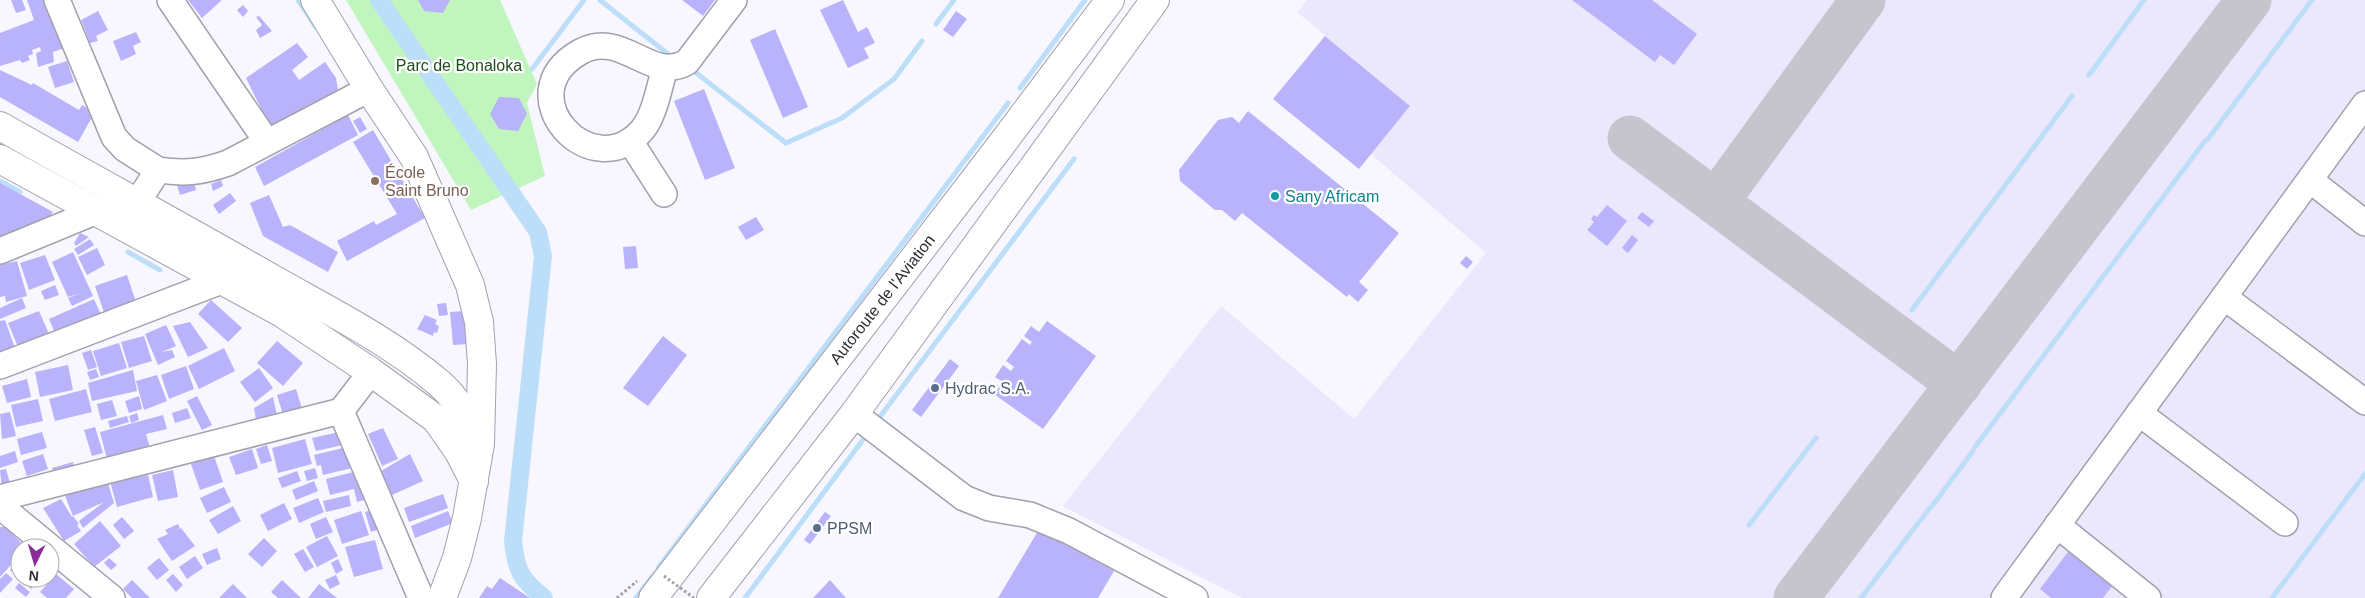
<svg xmlns="http://www.w3.org/2000/svg" width="2365" height="598" font-family="Arial,sans-serif">
<rect width="100%" height="100%" fill="#f8f6ff"/>
<polygon fill="#ebe7fd" points="1307,0 2365,0 2365,598 1242,598 1063,506 1221,306 1354,419 1486,253 1371,154 1410,106 1297,12"/>
<polygon fill="#c0f6bd" points="346,0 500,0 537,84 527,103 545,176 471,210"/>
<g fill="none" stroke-linecap="round" stroke-linejoin="round">
<g stroke="#bddef9" stroke-width="5">
<polyline points="298,0 315,26"/>
<polyline points="600,0 673,58"/>
<polyline points="936,24 954,0"/>
<polyline points="532,69 584,0"/>
<polyline points="695,72 786,143 842,118 894,79 922,41"/>
<polyline points="2089,75 2144,0"/>
<polyline points="1020,88 1085,0"/>
<polyline points="2208,139 2312,0"/>
<polyline points="0,181 20,192"/>
<polyline points="128,252 160,270"/>
<polyline points="1912,310 2072,96"/>
<polyline points="876,422 1074,159"/>
<polyline points="1975,447 2205,141"/>
<polyline points="1932,506 1973,451"/>
<polyline points="1749,525 1816,438"/>
<polyline points="658,568 1008,103"/>
<polyline points="636,598 655,573"/>
<polyline points="745,598 868,433"/>
<polyline points="1861,598 1929,509"/>
<polyline points="2272,598 2365,474"/>
</g>
<path stroke="#bddef9" stroke-width="18" d="M379 0 538 232 543 256 513 541C516 571 521 579 544 598"/>
<g stroke="#c6c5cd" stroke-width="45">
<polyline points="1630,138 1959,384"/>
<polyline points="1716,202 1863,0"/>
<polyline points="1796,598 2249,0"/>
</g>
</g>
<g fill="#b9b3fc">
<polygon points="11,0 22,0 26,10 16,13"/>
<polygon points="27,0 46,0 67,47 53,52 54,62 38,67 36,53 41,51 40,47 32,50 33,54 28,56 30,60 22,63 20,60 0,66 0,33 34,20"/>
<polygon points="188,0 222,0 202,18"/>
<polygon points="418,0 450,0 443,13 424,11"/>
<polygon points="682,0 715,0 703,16"/>
<polygon points="843,0 858,32 867,27 875,43 864,48 869,58 848,68 820,10"/>
<polygon points="1572,0 1652,0 1697,34 1674,65 1660,55 1655,62"/>
<polygon points="243,5 248,11 243,17 237,10"/>
<polygon points="98,11 108,30 96,36 98,41 90,43 81,20"/>
<polygon points="956,11 967,19 953,37 943,30"/>
<polygon points="259,16 272,31 260,38 256,30 262,25 256,17"/>
<polygon points="775,29 808,107 783,118 750,40"/>
<polygon points="136,32 141,42 133,46 136,54 121,61 113,41"/>
<polygon points="1325,36 1410,106 1359,169 1273,99"/>
<polygon points="297,43 308,57 292,70 299,80 325,62 336,78 339,96 305,115 302,109 295,113 299,118 272,131 246,78"/>
<polygon points="67,61 74,82 55,88 48,67"/>
<polygon points="0,70 32,85 33,83 79,110 82,105 95,112 78,142 0,97"/>
<polygon points="704,89 735,168 705,180 674,101"/>
<polygon points="499,97 519,98 527,114 518,131 499,129 490,114"/>
<polygon points="1248,111 1399,233 1359,282 1368,290 1358,302 1349,294 1347,297 1242,213 1235,221 1222,210 1215,210 1180,181 1179,170 1218,120 1232,117 1239,123"/>
<polygon points="348,115 358,135 264,186 255,167"/>
<polygon points="360,117 367,129 360,133 353,121"/>
<polygon points="373,130 425,218 347,261 337,241 374,221 376,225 397,214 353,142"/>
<polygon points="221,180 223,186 213,191 211,184"/>
<polygon points="186,182 194,182 196,190 180,195 177,185"/>
<polygon points="0,183 53,212 39,231 0,246"/>
<polygon points="230,193 236,201 219,214 213,205"/>
<polygon points="269,195 283,227 290,225 338,252 328,272 263,236 250,203"/>
<polygon points="1607,205 1627,221 1607,246 1587,230 1594,222 1591,219 1594,215 1597,217"/>
<polygon points="1642,212 1654,221 1649,227 1637,218"/>
<polygon points="756,217 764,230 746,240 738,227"/>
<polygon points="80,233 89,237 76,246 74,243"/>
<polygon points="1632,235 1638,240 1628,253 1622,248"/>
<polygon points="90,239 94,245 78,255 74,249"/>
<polygon points="636,246 638,268 625,269 623,247"/>
<polygon points="97,248 105,265 87,275 78,257"/>
<polygon points="73,252 93,296 72,306 68,298 81,293 68,297 52,262"/>
<polygon points="45,255 55,280 29,290 20,263"/>
<polygon points="1466,256 1473,262 1467,269 1460,263"/>
<polygon points="17,261 27,296 6,302 5,296 0,297 0,265"/>
<polygon points="127,275 139,311 107,321 95,286"/>
<polygon points="55,285 59,295 45,300 41,291"/>
<polygon points="22,298 26,308 0,319 0,308"/>
<polygon points="94,299 105,324 58,340 49,319"/>
<polygon points="211,300 242,328 228,342 198,314"/>
<polygon points="446,303 448,315 439,316 437,304"/>
<polygon points="39,311 52,341 21,354 8,323"/>
<polygon points="465,311 468,344 453,345 450,312"/>
<polygon points="425,315 437,320 435,324 439,326 437,333 434,332 433,336 417,329"/>
<polygon points="5,320 17,354 0,356 0,321"/>
<polygon points="1047,321 1096,356 1043,429 994,394 1003,382 995,377 1003,365 1011,371 1014,367 1006,361 1022,339 1030,345 1032,342 1024,336 1031,326 1039,332"/>
<polygon points="190,322 208,348 188,357 173,326"/>
<polygon points="166,325 176,346 162,352 172,350 175,357 158,365 145,334"/>
<polygon points="144,336 152,361 129,368 121,342"/>
<polygon points="663,336 687,355 648,406 623,388"/>
<polygon points="277,341 303,363 283,386 257,363"/>
<polygon points="119,343 127,368 101,376 93,351"/>
<polygon points="224,348 235,371 199,389 188,366"/>
<polygon points="91,350 97,367 88,370 82,353"/>
<polygon points="950,359 959,366 921,417 912,410"/>
<polygon points="68,365 73,390 40,397 35,372"/>
<polygon points="186,366 194,389 169,399 161,375"/>
<polygon points="259,368 273,388 255,402 240,382"/>
<polygon points="96,369 99,377 90,380 87,372"/>
<polygon points="133,370 137,391 92,401 88,383"/>
<polygon points="157,375 167,401 144,410 136,381"/>
<polygon points="27,379 31,397 7,403 2,386"/>
<polygon points="86,389 92,412 55,421 49,399"/>
<polygon points="296,389 304,415 285,421 277,395"/>
<polygon points="139,396 142,409 129,413 125,401"/>
<polygon points="197,396 212,425 202,430 187,401"/>
<polygon points="273,397 278,420 257,425 254,408"/>
<polygon points="38,399 43,421 16,427 11,405"/>
<polygon points="112,400 117,416 101,420 97,404"/>
<polygon points="187,408 191,418 175,423 172,413"/>
<polygon points="10,412 16,436 2,439 0,414"/>
<polygon points="137,413 139,420 131,423 129,416"/>
<polygon points="163,415 167,429 146,434 150,448 107,459 100,432"/>
<polygon points="127,416 129,422 110,428 108,421"/>
<polygon points="95,427 103,453 92,456 84,430"/>
<polygon points="383,428 398,459 382,466 368,434"/>
<polygon points="344,431 347,444 316,451 312,438"/>
<polygon points="42,432 47,448 21,455 17,439"/>
<polygon points="305,439 312,464 278,473 272,448"/>
<polygon points="267,445 272,461 261,464 256,449"/>
<polygon points="347,447 352,468 323,475 321,465 317,466 314,455"/>
<polygon points="252,449 258,468 236,475 229,457"/>
<polygon points="15,451 18,462 0,468 0,456"/>
<polygon points="43,454 48,469 27,476 22,461"/>
<polygon points="410,454 423,481 392,495 381,471"/>
<polygon points="214,456 223,482 200,490 191,464"/>
<polygon points="73,462 75,468 54,475 52,468"/>
<polygon points="315,468 318,478 307,481 304,471"/>
<polygon points="6,469 11,487 2,489 0,470"/>
<polygon points="365,469 372,498 357,502 354,489 330,495 326,479"/>
<polygon points="173,470 178,497 158,501 152,475"/>
<polygon points="297,471 301,481 282,488 278,478"/>
<polygon points="132,475 133,478 148,475 153,497 117,507 110,481"/>
<polygon points="107,480 114,503 83,528 79,521 104,502 73,516 64,493"/>
<polygon points="314,481 318,491 296,500 292,490"/>
<polygon points="224,487 231,502 207,513 200,498"/>
<polygon points="443,494 448,508 409,522 404,508"/>
<polygon points="349,495 351,506 326,512 323,501"/>
<polygon points="318,498 324,512 299,523 293,508"/>
<polygon points="61,499 72,517 73,516 79,524 77,525 81,531 64,541 43,508"/>
<polygon points="284,503 292,519 268,531 260,515"/>
<polygon points="233,506 241,521 218,534 209,520"/>
<polygon points="377,508 383,528 371,532 365,512"/>
<polygon points="361,511 369,535 342,544 334,520"/>
<polygon points="448,511 453,523 415,538 411,526"/>
<polygon points="825,512 831,516 810,544 804,540"/>
<polygon points="122,517 134,531 124,539 113,525"/>
<polygon points="326,517 333,532 316,539 310,524"/>
<polygon points="100,521 121,546 94,567 74,544"/>
<polygon points="178,524 180,528 175,531 181,528 195,546 172,561 157,539 168,534 165,530"/>
<polygon points="1041,526 1114,571 1098,598 998,598"/>
<polygon points="0,527 6,527 26,548 20,548 20,555 0,577"/>
<polygon points="327,536 338,556 317,567 306,547"/>
<polygon points="264,538 277,551 262,567 248,554"/>
<polygon points="375,540 383,569 354,577 345,547"/>
<polygon points="2074,544 2119,577 2103,598 2051,598 2040,589"/>
<polygon points="217,548 221,559 207,565 202,554"/>
<polygon points="303,549 314,567 305,572 294,554"/>
<polygon points="195,556 203,568 187,579 179,567"/>
<polygon points="109,558 117,565 111,570 104,563"/>
<polygon points="159,558 169,570 157,580 147,568"/>
<polygon points="20,559 20,578 42,578 31,589 10,570"/>
<polygon points="338,559 343,570 336,574 331,563"/>
<polygon points="6,573 13,579 0,593 0,579"/>
<polygon points="56,574 74,589 66,598 47,598 40,592"/>
<polygon points="173,574 183,585 176,592 166,580"/>
<polygon points="336,575 340,584 330,589 325,580"/>
<polygon points="500,578 530,598 479,598 487,586 492,589"/>
<polygon points="132,580 150,598 132,598 123,589"/>
<polygon points="282,580 301,598 278,598 271,592"/>
<polygon points="830,580 846,598 813,598"/>
<polygon points="19,583 30,592 26,597 15,588"/>
<polygon points="233,584 247,598 219,598"/>
<polygon points="319,584 337,598 308,598"/>
</g>
<g fill="none" stroke-linecap="round" stroke-linejoin="round">
<defs>
<g id="minor">
<polyline points="57,0 114,137 125,149 158,170"/>
<polyline points="170,0 267,142"/>
<path d="M665 68C659 87 655 114 643 129 593 189 505 95 580 52 622 28 651 84 687 62L734 0"/>
<polyline points="630,141 664,194"/>
<polyline points="2310,180 2365,223"/>
<path d="M137 203 158 170C186 174 202 172 228 163L369 89"/>
<polyline points="0,251 97,211"/>
<polyline points="2224,297 2365,402"/>
<polyline points="0,366 224,280"/>
<polyline points="341,411 421,598"/>
<polyline points="2139,413 2285,523"/>
<polyline points="854,414 964,498 989,508 1030,515 1069,531 1195,598"/>
<polyline points="0,498 341,411 371,372"/>
<polyline points="0,506 112,598"/>
<polyline points="2057,525 2148,598"/>
<polyline points="2004,598 2365,104"/>
</g>
<g id="major">
<polyline points="315,0 369,89 414,157 470,285 479,322 482,364 480,444 467,518 457,558 442,598"/>
<path d="M0 126C93 179 186 229 278 282 333 313 391 342 439 383 458 399 468 421 479 442"/>
<polyline points="0,159 282,313 371,372 436,419 459,452 474,481"/>
</g>
<g id="highway">
<polyline points="653,598 998,149 1110,0"/>
<polyline points="711,598 854,414 1155,0"/>
</g>
</defs>
<use href="#minor" stroke="#a2a0ad" stroke-width="28"/>
<use href="#major" stroke="#a2a0ad" stroke-width="30"/>
<use href="#highway" stroke="#a2a0ad" stroke-width="30"/>
<polyline stroke="#a19fa7" stroke-width="3" stroke-dasharray="2.5 2.5" stroke-linecap="butt" points="617,598 637,581"/>
<use href="#minor" stroke="#fff" stroke-width="25"/>
<use href="#major" stroke="#fff" stroke-width="28"/>
<use href="#highway" stroke="#fff" stroke-width="28"/>
<polyline stroke="#a19fa7" stroke-width="3" stroke-dasharray="2.5 2.5" stroke-linecap="butt" points="664,576 694,598"/>
</g>
<circle fill="#8d6e63" stroke="#fff" stroke-width="2" cx="375" cy="181" r="5"/>
<circle fill="#0f9aa8" stroke="#fff" stroke-width="2" cx="1275" cy="196" r="5"/>
<g fill="#5c6f8a" stroke="#fff" stroke-width="2">
<circle cx="935" cy="388" r="5"/>
<circle cx="817" cy="528" r="5"/>
</g>
<g text-anchor="middle" stroke-width="4.5" stroke-linejoin="round" paint-order="stroke">
<g font-size="16" fill="#1c4d1b" stroke="#fff">
<text x="459" y="71">Parc de Bonaloka</text>
</g>
<g font-size="16" fill="#785e54" stroke="#fff" text-anchor="start">
<text x="385" y="178">École<tspan x="385" dy="18">Saint Bruno</tspan></text>
</g>
<g font-size="16" fill="#0d838f" stroke="#fff" text-anchor="start">
<text x="1285" y="202">Sany Africam</text>
</g>
<g font-size="16" fill="#2f2e34" stroke="#fff">
<text transform="translate(882 299) rotate(-52)" y="6">Autoroute de l'Aviation</text>
</g>
<g font-size="16" fill="#4e5e75" stroke="#fff" text-anchor="start">
<text x="945" y="394">Hydrac S.A.</text>
<text x="827" y="534">PPSM</text>
</g>
</g>
<g transform="translate(35 563) rotate(185)"><circle r="24" fill="#ffffff" stroke="#acabae"/>
<path d="M0-4L9 19L0 12L-9 19Z" fill="#8a2d98"/>
<text y="-8" font-size="14" font-weight="bold" text-anchor="middle" fill="#2f2e34">N</text>
</g>
</svg>
